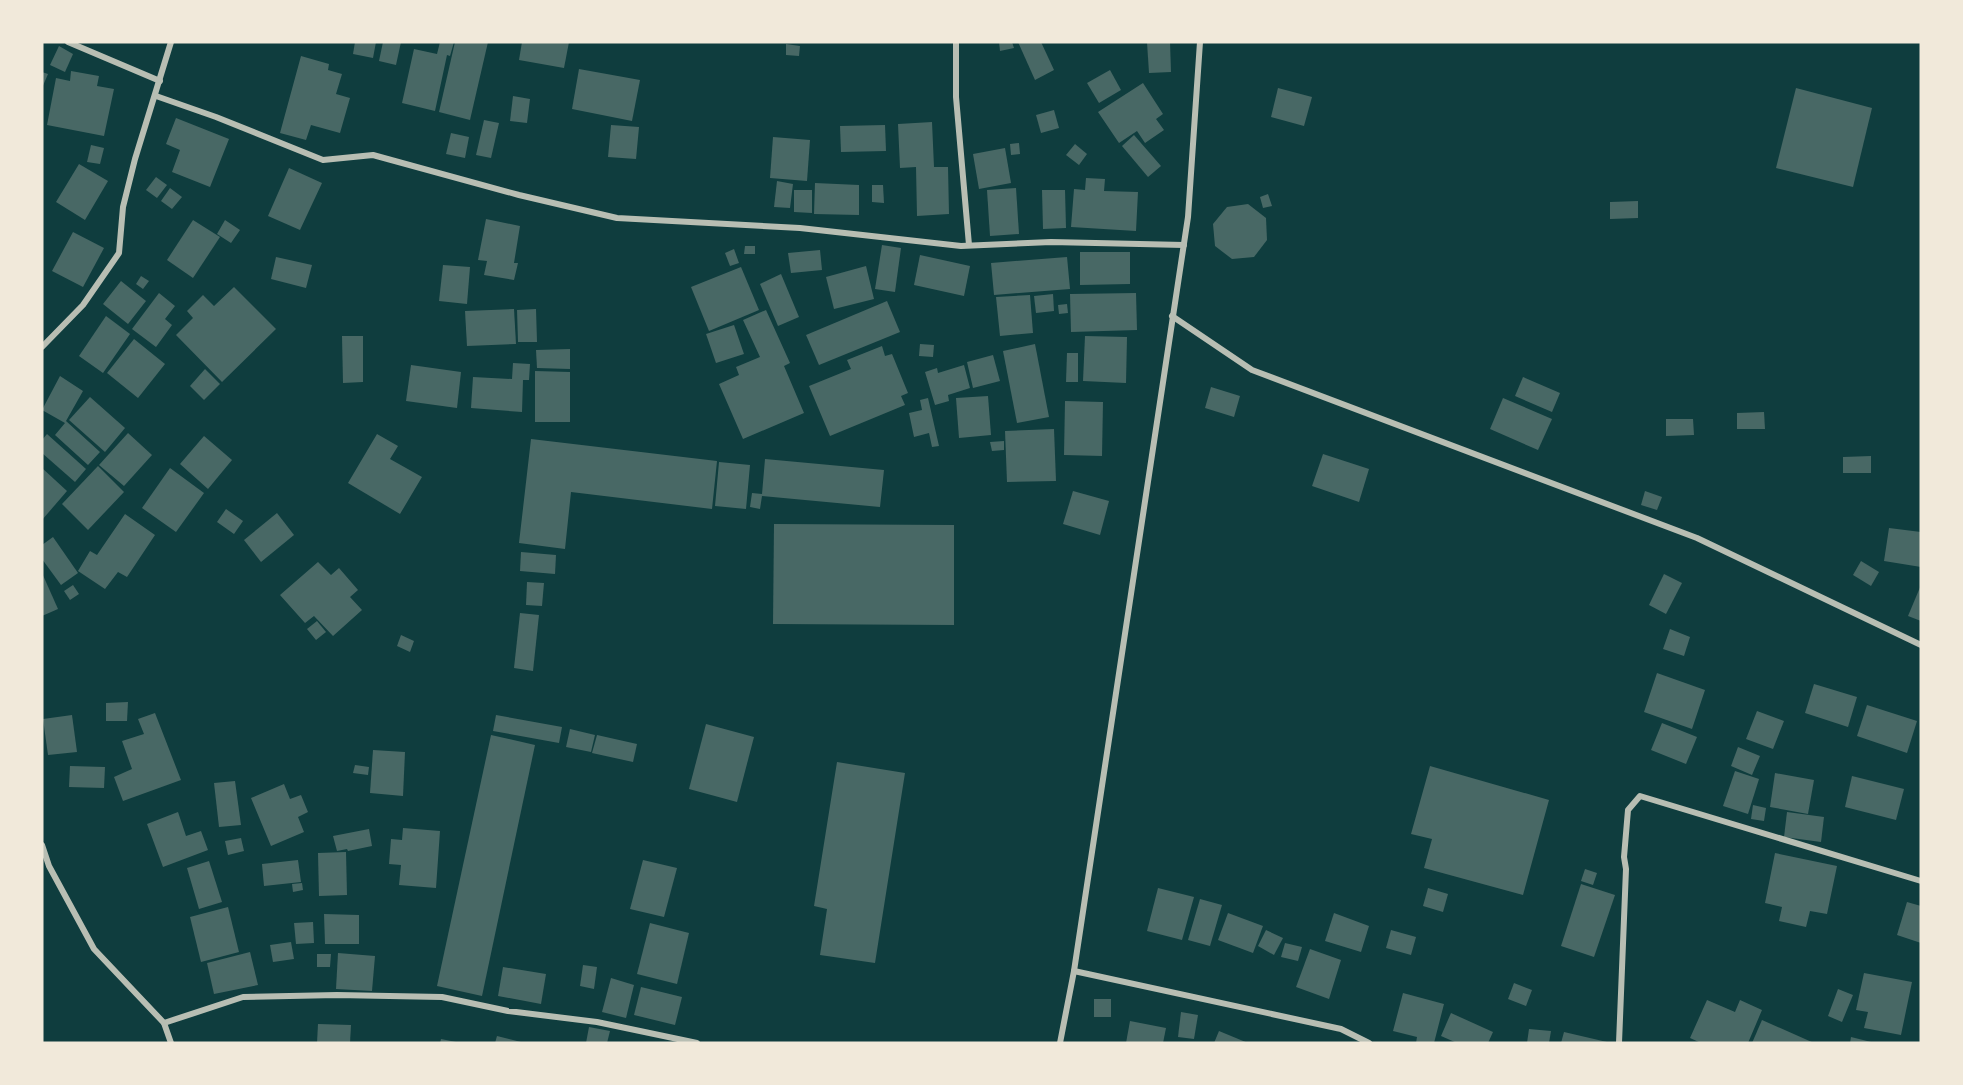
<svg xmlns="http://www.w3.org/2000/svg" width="1963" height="1085" font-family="'PT Sans',sans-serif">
<rect width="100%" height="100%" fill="#0f3d3e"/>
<g fill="#486865">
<polygon points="355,42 376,42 373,58 353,54"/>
<polygon points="383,42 401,42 396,65 379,61"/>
<polygon points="440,42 454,42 450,56 447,55 435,111 402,103 414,49 437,54"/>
<polygon points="455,42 488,42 470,120 439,112"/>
<polygon points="522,42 569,42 564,68 519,60"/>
<polygon points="999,42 1012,42 1014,48 1000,51"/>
<polygon points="1018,42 1041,42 1054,70 1035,80"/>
<polygon points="1147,42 1170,42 1171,72 1149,73"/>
<polygon points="786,44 800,46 799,56 786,55"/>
<polygon points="59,46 73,54 65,72 50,65"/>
<polygon points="301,56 329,64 328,70 342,74 336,94 350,98 340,133 311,125 306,140 280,133"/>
<polygon points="579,69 640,80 632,121 572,109"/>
<polygon points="1110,70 1121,90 1099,103 1087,83"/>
<polygon points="71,71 99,76 97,86 114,89 104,136 47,125 56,78 70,81"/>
<polygon points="42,72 48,74 42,88"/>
<polygon points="1143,83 1163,114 1156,119 1164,130 1145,143 1137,131 1119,143 1098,112"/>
<polygon points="1278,88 1312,97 1304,126 1271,117"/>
<polygon points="1796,88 1872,108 1853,187 1776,168"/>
<polygon points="513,96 530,99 527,123 510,121"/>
<polygon points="1054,110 1059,128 1041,133 1036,115"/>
<polygon points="176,118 229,139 210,187 172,172 180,150 166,144"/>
<polygon points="484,120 499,123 491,158 476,155"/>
<polygon points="932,122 934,167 948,167 949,214 917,216 916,167 900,168 898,124"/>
<polygon points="611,125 639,127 636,159 608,157"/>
<polygon points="885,125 886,151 841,152 840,126"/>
<polygon points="451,133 469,137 465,158 446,154"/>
<polygon points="1134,135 1161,166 1148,177 1122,146"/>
<polygon points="773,137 810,140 807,181 770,178"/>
<polygon points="1019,143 1020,154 1011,155 1010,144"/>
<polygon points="1075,144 1087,154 1079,165 1066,155"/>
<polygon points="91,145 104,148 100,164 87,162"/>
<polygon points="1005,148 1011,183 979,189 973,154"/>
<polygon points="79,164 108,181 85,220 56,202"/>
<polygon points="289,168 322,183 300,230 268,216"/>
<polygon points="156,177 167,185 157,198 146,190"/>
<polygon points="1086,178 1105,179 1104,191 1138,192 1136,231 1071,227 1074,189 1085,190"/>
<polygon points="777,181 793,184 790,208 774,207"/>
<polygon points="815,183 859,185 859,215 814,214"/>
<polygon points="872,185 883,185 884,203 872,202"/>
<polygon points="170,188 182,197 172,209 161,201"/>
<polygon points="1016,188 1019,234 990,236 987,190"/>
<polygon points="794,190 812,190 812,213 794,212"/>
<polygon points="1042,190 1065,190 1066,228 1043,229"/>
<polygon points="1268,194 1272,206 1263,208 1260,197"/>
<polygon points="1638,201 1638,218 1610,219 1610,202"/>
<polygon points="1248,204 1266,218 1267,240 1254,257 1232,259 1215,246 1213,224 1227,207"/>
<polygon points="486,219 520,226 514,263 518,263 514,280 484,275 487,261 478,260"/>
<polygon points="193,220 220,237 193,278 167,260"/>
<polygon points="225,220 240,230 231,243 217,234"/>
<polygon points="73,232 104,248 83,287 52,271"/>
<polygon points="882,245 901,248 895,292 875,289"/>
<polygon points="745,246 755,246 755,254 744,254"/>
<polygon points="734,249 739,263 730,266 725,253"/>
<polygon points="820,250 822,270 791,273 788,253"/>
<polygon points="1080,252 1130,252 1130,284 1080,285"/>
<polygon points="920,255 970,266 964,296 914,285"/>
<polygon points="276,257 312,265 306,288 271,279"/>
<polygon points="1067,257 1070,289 994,295 991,263"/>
<polygon points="443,265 470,267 467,304 439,301"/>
<polygon points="866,266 874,299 834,309 826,277"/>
<polygon points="741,267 759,310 709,331 691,287"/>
<polygon points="781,274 799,317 778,326 760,284"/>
<polygon points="141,276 149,281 143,289 136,284"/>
<polygon points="121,281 146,301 128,324 103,304"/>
<polygon points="234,287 276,329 222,382 176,335 193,318 187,311 203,295 214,306"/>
<polygon points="159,293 175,306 165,319 172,325 156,347 132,329"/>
<polygon points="1136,293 1137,330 1071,332 1070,294"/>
<polygon points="1053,294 1054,311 1036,313 1034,296"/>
<polygon points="1030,295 1033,333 1000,336 996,297"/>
<polygon points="887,301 900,332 819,365 806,335"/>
<polygon points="1067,304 1068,313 1059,314 1058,305"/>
<polygon points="514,309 516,344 467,346 465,311"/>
<polygon points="536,309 537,342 518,342 517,310"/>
<polygon points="766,310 790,363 784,366 804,413 743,439 719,384 739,375 736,367 760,357 743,320"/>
<polygon points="106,316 130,334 103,373 79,356"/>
<polygon points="734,325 744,354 716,363 706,334"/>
<polygon points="342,336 363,336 363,382 343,383"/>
<polygon points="1085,336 1127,337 1126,383 1083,381"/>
<polygon points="134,339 165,364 138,398 107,373"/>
<polygon points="920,344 934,345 933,357 919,356"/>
<polygon points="1035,344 1049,417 1017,423 1003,351"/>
<polygon points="882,346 885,356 892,354 908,393 901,396 905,405 830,436 809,386 851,369 847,360"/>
<polygon points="570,349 570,369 537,368 536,350"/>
<polygon points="1067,353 1078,353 1078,382 1066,382"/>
<polygon points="993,355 1000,381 973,388 967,362"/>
<polygon points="513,363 530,364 529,380 523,380 522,412 471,408 473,377 512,379"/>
<polygon points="411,365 461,372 457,408 406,401"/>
<polygon points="964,365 970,388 948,395 949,401 935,405 925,372 937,368 938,373"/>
<polygon points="205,369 220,384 204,400 190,386"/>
<polygon points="535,371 570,372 570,422 535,422"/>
<polygon points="60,376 83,391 66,421 100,452 88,465 55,435 65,423 42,410"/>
<polygon points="1523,377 1560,393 1552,412 1515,396"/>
<polygon points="1211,387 1240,396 1234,417 1205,408"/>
<polygon points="988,396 991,435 959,438 956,398"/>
<polygon points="90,397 125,428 105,452 69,420"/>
<polygon points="928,398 939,446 932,447 929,433 914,437 909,413 922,410 920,400"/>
<polygon points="1503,398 1552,419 1538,450 1490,429"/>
<polygon points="1065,401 1103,402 1102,456 1064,455"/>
<polygon points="1764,412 1765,429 1737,429 1737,413"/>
<polygon points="1666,419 1693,419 1694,435 1666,436"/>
<polygon points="1054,429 1056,481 1007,482 1005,431"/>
<polygon points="128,433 152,455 124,486 99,465"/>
<polygon points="47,434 86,469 75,482 42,453 42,440"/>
<polygon points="377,434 398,446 390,459 422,477 400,514 348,483"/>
<polygon points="204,436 232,460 208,489 180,464"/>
<polygon points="531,439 717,461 712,509 571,492 565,549 519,543"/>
<polygon points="1004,441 1004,450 992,451 990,442"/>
<polygon points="1323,454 1369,469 1359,502 1312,486"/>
<polygon points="1871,456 1871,473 1843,473 1843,457"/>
<polygon points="765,459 884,470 880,507 762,496 760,509 750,507 752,493 762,494"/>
<polygon points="719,462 750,465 746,509 715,506"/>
<polygon points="98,466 124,492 88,530 62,504"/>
<polygon points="42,468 67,491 42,520"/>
<polygon points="170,468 204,493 176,532 142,508"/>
<polygon points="1073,491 1109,501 1100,535 1063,524"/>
<polygon points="1645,491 1662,497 1657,510 1641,505"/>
<polygon points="226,509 243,521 234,534 217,522"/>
<polygon points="277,513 294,535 261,562 244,540"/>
<polygon points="125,514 155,535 127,577 118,572 105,589 78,571 90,551 97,555"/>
<polygon points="774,524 954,525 954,625 773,624"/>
<polygon points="1889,528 1921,532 1921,567 1884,561"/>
<polygon points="53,537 78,573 61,585 42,559 42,545"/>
<polygon points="521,552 556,555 555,574 520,571"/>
<polygon points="1861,561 1879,572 1871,586 1853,575"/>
<polygon points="318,562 331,575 339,568 358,590 350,597 362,610 333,636 314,616 305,623 280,595"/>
<polygon points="42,573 58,609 42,616"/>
<polygon points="1664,574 1682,583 1666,614 1649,605"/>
<polygon points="527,582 544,583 542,606 526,605"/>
<polygon points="73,585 79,594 70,600 64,591"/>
<polygon points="1921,585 1921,621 1908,616"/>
<polygon points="520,613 539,615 533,671 514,668"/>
<polygon points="317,621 326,632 316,640 307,629"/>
<polygon points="1670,629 1690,637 1684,656 1663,649"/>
<polygon points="401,635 414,641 410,652 397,646"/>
<polygon points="1657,673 1705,690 1692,729 1644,712"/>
<polygon points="1814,684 1857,697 1848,727 1805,713"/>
<polygon points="128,702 127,721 106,721 106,703"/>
<polygon points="1867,705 1917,721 1907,753 1857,736"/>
<polygon points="1757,711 1784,721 1773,749 1746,739"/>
<polygon points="155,713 181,780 123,801 114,777 132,769 122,741 144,734 138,719"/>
<polygon points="72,715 77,752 48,755 43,719"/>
<polygon points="496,715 562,727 559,743 493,731"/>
<polygon points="1662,723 1697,737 1686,764 1651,750"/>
<polygon points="706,724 754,737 737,802 689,789"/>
<polygon points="570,729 595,735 591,752 566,747"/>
<polygon points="491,735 535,745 482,996 437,986"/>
<polygon points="597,735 637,744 633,762 592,753"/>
<polygon points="1738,747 1760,756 1752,775 1731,766"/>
<polygon points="373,750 405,752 403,796 370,793"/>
<polygon points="837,762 905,773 875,963 820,955 827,909 814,906"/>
<polygon points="355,765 369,767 368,775 353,773"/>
<polygon points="70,766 105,767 104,788 69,787"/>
<polygon points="1430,766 1549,800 1523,895 1424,868 1432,839 1411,834"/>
<polygon points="1735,771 1759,779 1748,814 1723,806"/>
<polygon points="1775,773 1814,780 1808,814 1770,807"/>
<polygon points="1852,776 1904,789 1896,820 1845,807"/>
<polygon points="235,781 241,825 219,827 214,783"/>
<polygon points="284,784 290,799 301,795 308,812 298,817 304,832 271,846 251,798"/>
<polygon points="1753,805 1766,808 1764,821 1751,819"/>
<polygon points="178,812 186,836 201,831 208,850 163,867 147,824"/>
<polygon points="1787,812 1824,817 1821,842 1784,837"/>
<polygon points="403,828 440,831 436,888 399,885 401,865 389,864 391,839 402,840"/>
<polygon points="369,829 372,846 348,851 347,849 337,851 333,836"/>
<polygon points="241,838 244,851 228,855 225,841"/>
<polygon points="346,852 347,895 319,896 318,853"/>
<polygon points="1775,853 1837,866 1827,914 1810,911 1806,927 1779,921 1782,907 1765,903"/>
<polygon points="298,860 301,882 264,886 262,864"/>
<polygon points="643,860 677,868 664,917 630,909"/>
<polygon points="209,861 222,902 199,909 187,868"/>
<polygon points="1585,869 1597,873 1593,885 1581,881"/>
<polygon points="302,883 303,890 293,892 292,884"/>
<polygon points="1581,884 1615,895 1594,957 1561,946"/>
<polygon points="1158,888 1194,897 1182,940 1147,931"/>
<polygon points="1428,888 1448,894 1443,912 1423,906"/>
<polygon points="1200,899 1222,905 1210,946 1188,940"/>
<polygon points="1907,902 1921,906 1921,943 1897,935"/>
<polygon points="228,907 239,952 201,962 190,917"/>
<polygon points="1228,913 1263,926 1253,953 1218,940"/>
<polygon points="1334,913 1369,926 1361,952 1325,941"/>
<polygon points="324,914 359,915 359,944 325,944"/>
<polygon points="313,922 314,943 296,944 294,923"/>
<polygon points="650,923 689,933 677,984 637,974"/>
<polygon points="1266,930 1283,938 1274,955 1258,946"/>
<polygon points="1391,930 1416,937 1411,955 1386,948"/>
<polygon points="291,942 294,959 273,962 270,945"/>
<polygon points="1285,943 1302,947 1298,961 1281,957"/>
<polygon points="1310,949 1341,960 1329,999 1296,987"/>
<polygon points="250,952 258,985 214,994 207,963"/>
<polygon points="338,953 375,956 372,991 336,989"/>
<polygon points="317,954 331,954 330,967 317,967"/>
<polygon points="583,965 597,967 594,989 580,986"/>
<polygon points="503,967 546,974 541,1004 498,996"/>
<polygon points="1864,973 1912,982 1901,1035 1864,1028 1868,1012 1856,1010"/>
<polygon points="611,978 634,985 626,1018 602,1012"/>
<polygon points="1514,983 1532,990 1526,1006 1508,999"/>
<polygon points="641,987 682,997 675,1025 634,1015"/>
<polygon points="1838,989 1853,995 1842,1022 1828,1016"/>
<polygon points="1403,993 1444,1004 1434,1043 1416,1043 1417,1037 1393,1031"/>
<rect x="1094" y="999" width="17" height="18"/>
<polygon points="1707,1000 1735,1012 1740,1000 1762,1010 1748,1043 1701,1043 1690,1038"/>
<polygon points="1181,1012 1198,1015 1194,1039 1178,1037"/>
<polygon points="1451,1013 1493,1032 1488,1043 1457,1043 1441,1036"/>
<polygon points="1762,1020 1814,1043 1752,1043"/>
<polygon points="1130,1021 1166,1028 1163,1043 1126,1043"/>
<polygon points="318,1024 351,1025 350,1043 317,1043"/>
<polygon points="589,1027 610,1031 607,1043 586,1043"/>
<polygon points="1529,1029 1551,1031 1549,1043 1527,1043"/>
<polygon points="1219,1031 1248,1043 1214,1043"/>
<polygon points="1564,1032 1607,1042 1607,1043 1561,1043"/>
<polygon points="497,1036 521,1042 521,1043 495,1043"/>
<polygon points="1851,1037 1871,1042 1871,1043 1850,1043"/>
<polygon points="441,1039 456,1042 456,1043 440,1043"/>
</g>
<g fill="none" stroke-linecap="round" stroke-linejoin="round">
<g stroke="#b8beb3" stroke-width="6">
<polyline points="68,42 160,81"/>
<polyline points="956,42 956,97 969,245"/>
<polyline points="156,96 216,117 323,160 373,155 519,195 617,218 800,228 961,246 1051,242 1184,245"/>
<polyline points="1172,316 1252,370 1697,538 1921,645"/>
<polyline points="42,347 83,305 119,253 123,207 135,159 171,42"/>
<polyline points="42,845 49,866 94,949 164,1023 171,1043"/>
<polyline points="1074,971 1341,1029 1369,1043"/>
<polyline points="164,1023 243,997 337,995 442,997 508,1011 597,1022 697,1043"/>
<polyline points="1060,1043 1074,971 1188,217 1200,42"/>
<polyline points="1619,1043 1626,869 1624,857 1628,810 1640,796 1921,881"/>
</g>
</g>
<rect width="1963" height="1085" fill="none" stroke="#f1e9da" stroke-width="87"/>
</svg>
